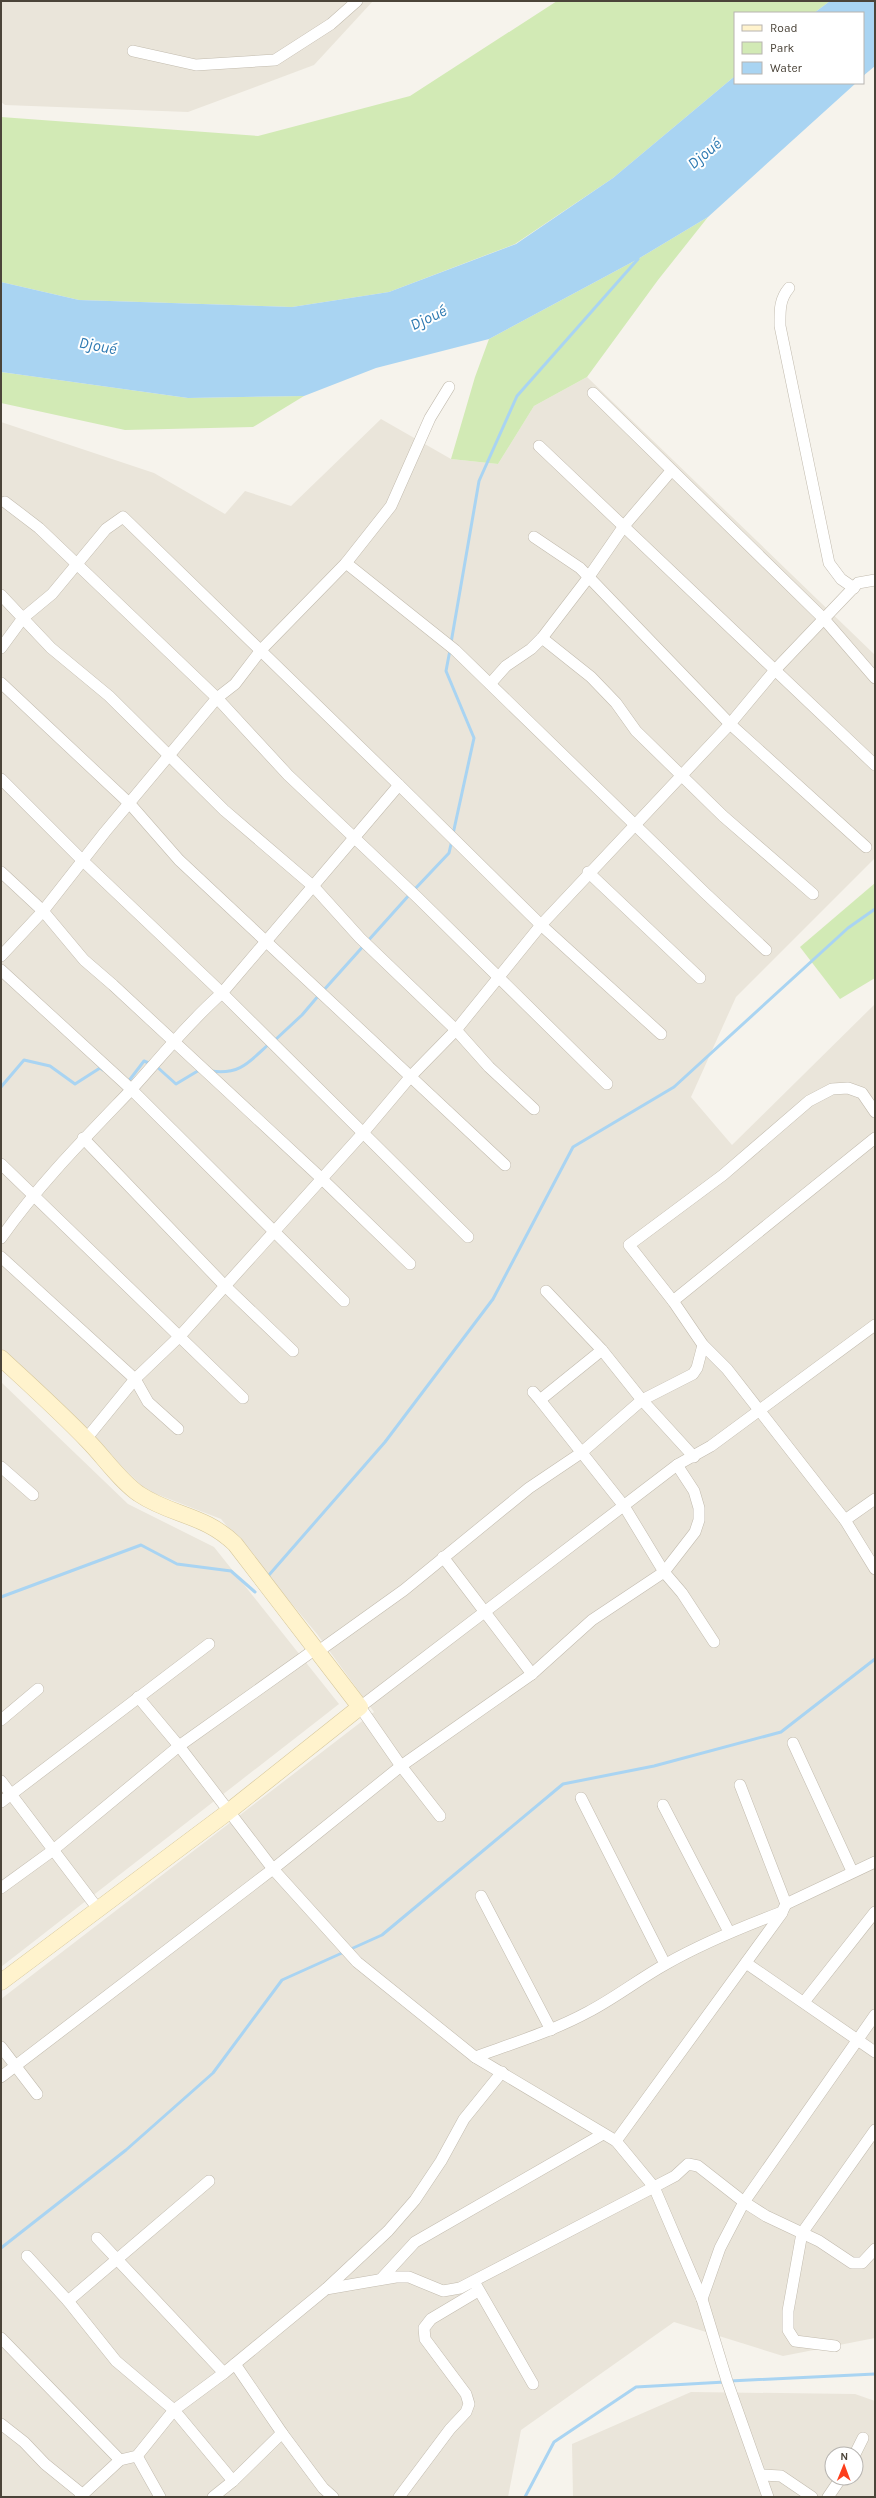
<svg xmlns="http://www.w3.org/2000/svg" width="876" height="2498" font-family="Karla,sans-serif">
<rect width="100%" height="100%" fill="#f6f3ec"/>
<g fill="#eae5da" fill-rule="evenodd">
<polygon points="1,1 373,1 314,65 188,112 5,105 1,102"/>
<polygon points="587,377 875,655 875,858 736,997 691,1097 732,1145 875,1004 875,2338 783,2356 674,2322 521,2430 508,2497 1,2497 1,1999 374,1712 317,1634 221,1519 146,1490 1,1349 1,422 154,473 225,514 245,491 291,506 381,419 451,459 498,464 534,406"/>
<polygon points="1,1382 128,1504 214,1547 339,1704 1,1967"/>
<path d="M691 2392 855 2394 875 2401V2497H573L572 2444ZM832 2454H856V2478H832Z"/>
</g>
<g fill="#d2eab5">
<polygon points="557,1 830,1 814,13 735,13 735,76 613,178 515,244 389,292 292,307 79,300 1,282 1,117 258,136 410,96"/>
<polygon points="708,217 658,280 587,377 534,406 498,464 451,459 475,377 489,339 638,259"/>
<polygon points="1,372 188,398 304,396 253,427 125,430 1,403"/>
<polygon points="875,883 875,978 840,999 800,947"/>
</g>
<g fill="#a9d4f2">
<polygon points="830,1 875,1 875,66 863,76 863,13 814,13"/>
<polygon points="735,76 735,83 856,83 708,217 638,259 489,339 376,368 304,396 188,398 1,372 1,282 79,300 292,307 389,292 516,244 613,178"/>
</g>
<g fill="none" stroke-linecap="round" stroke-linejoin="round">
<g stroke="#a9d4f2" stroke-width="3">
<polyline points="451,643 479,481 517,396 638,259"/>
<polyline points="450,650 446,671 474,738 453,834"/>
<polyline points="414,890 449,853 452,840"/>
<polyline points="323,991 410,894"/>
<polyline points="274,1041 302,1015 319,995"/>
<polyline points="156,1066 176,1084 201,1069"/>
<path d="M211 1071C240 1075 249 1062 269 1044"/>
<polyline points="128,1082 144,1061 151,1064"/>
<polyline points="1,1087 24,1060 50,1066 75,1084 100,1068 103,1070"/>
<polyline points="269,1575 385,1442 493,1299 573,1147 674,1087 848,928 875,909"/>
<polyline points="1,1597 141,1545 177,1564 231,1571 255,1592"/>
<polyline points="1,2248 126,2150 213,2073 282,1980 382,1935 563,1784 654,1766 781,1732 875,1659"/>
<polyline points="730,2381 875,2374"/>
<polyline points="525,2497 554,2442 636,2387 725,2382"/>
</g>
<defs>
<g id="street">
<polyline points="133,51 196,65 275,60 331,24 357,1"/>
<path d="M789 288C779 300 780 311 780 326L829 563 841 579 854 588"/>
<polyline points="593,393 824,619 875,678"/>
<polyline points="539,446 875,765"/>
<polyline points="5,502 39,528 217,698 288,775 418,898 607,1084"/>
<polyline points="534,537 580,568 730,724 866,847"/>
<polyline points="346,563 455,650 705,893 766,950"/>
<polyline points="1,595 51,648 109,696 224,810 314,887 360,938 456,1030 489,1067 534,1109"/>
<polyline points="542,638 591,677 616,703 636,731 723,816 813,894"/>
<polyline points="1,648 23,618 52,594 106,529 123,517 399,785 541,925 661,1034"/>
<polyline points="1,683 130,804 179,860 505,1165"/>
<polyline points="490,684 506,666 531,649 542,638 588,578 624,526 671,471"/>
<polyline points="1,779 82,860 222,993 468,1237"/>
<polyline points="1,872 43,911 84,960 113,985 321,1178 410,1264"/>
<polyline points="588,872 700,978"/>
<polyline points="1,956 43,911 105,832 217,698 235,684 261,650 346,563 391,506 430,418 449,387"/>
<polyline points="1,970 131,1089 344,1301"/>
<polyline points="875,1112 862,1093 848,1088 832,1089 809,1101 723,1175 629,1245 673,1301 703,1345 727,1369 845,1520 875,1569"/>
<polyline points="83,1138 224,1285 293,1351"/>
<polyline points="1,1164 243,1398"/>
<path d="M1 1238C39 1184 85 1138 131 1090 161 1057 189 1022 222 993L399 785"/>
<polyline points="1,1257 135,1379 148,1402 178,1429"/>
<polyline points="546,1291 602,1350 642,1400 694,1457"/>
<polyline points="673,1301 875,1138"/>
<polyline points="533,1392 540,1400 602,1350"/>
<polyline points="540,1400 624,1506 664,1572 682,1593 714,1642"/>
<polyline points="86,1439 135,1379 180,1336 363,1133 411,1076 456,1030 541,925 730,724 775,670 858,583 875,580"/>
<polyline points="1,1467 33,1495"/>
<polyline points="845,1520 875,1499"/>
<polyline points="443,1557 532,1674"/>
<polyline points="316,1653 404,1590 529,1488 581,1453 642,1400 693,1374 697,1368 703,1345"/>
<path d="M138 1697 179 1746 273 1869 357 1962 475 2057C514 2043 553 2031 588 2012 615 1998 639 1979 666 1964 703 1943 742 1927 782 1912L786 1904 875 1862"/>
<polyline points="1,1720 38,1689"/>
<polyline points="793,1743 852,1871"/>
<polyline points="1,1781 98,1909"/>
<polyline points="740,1785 786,1904"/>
<polyline points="581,1798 665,1964"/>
<polyline points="1,1802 209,1644"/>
<polyline points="663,1805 729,1932"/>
<polyline points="440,1816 401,1766 360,1707 677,1465 711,1446 875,1325"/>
<polyline points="1,1888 52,1851 179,1746 314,1650"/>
<polyline points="481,1896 551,2030"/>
<polyline points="746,1963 875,2052"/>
<polyline points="804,2002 875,1912"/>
<polyline points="1,2047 37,2094"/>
<polyline points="475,2057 616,2141 654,2187 702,2299 727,2381 768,2497"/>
<polyline points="1,2077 273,1869 401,1766 532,1674 592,1620 664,1572 695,1532 699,1520 699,1508 694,1491 677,1465"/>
<polyline points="616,2141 782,1913"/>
<polyline points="97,2238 224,2373"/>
<polyline points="27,2256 68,2301 116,2361 174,2410 233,2481"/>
<polyline points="381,2279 415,2242 603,2134"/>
<polyline points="476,2285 533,2384"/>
<polyline points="326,2289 388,2231 415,2200 441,2161 464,2119 502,2072"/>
<polyline points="702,2299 720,2248 744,2202 875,2015"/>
<polyline points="68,2301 209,2181"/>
<polyline points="1,2338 120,2460"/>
<polyline points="835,2346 795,2341 788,2330 788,2311 802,2233 875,2130"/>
<polyline points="1,2424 24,2442 45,2464 82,2494"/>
<polyline points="282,2433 323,2488 333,2497"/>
<polyline points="855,2454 863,2438"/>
<polyline points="137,2456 160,2497"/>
<polyline points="762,2475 781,2476 812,2497"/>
<polyline points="80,2497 120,2460 137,2456 174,2410 224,2373 326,2289 396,2277 409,2277 443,2291 460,2288 654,2187 675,2176 688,2164 698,2166 744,2202 766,2216 819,2241 852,2263 862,2263 875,2249"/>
<polyline points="213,2497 233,2481 282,2433 235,2364"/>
<polyline points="399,2497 450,2429 466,2412 469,2404 466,2394 425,2339 424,2328 431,2319 478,2291"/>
<polyline points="828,2497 841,2478"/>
</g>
<path id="secondary" d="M1 1358C30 1385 59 1411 87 1440 104 1457 119 1480 139 1494 172 1516 204 1514 235 1544L360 1707 228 1812 1 1982"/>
</defs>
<use href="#street" stroke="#c2bbae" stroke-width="12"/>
<use href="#secondary" stroke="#d6c79b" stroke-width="17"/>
<use href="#street" stroke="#fff" stroke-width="11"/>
<use href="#secondary" stroke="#fff3cd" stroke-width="16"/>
</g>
<g text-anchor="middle" stroke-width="4" stroke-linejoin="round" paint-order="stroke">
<g font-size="16" font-style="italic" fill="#2e7ab2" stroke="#fff">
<text transform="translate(704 153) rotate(-39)" y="6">Djoué</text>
<text transform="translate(428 317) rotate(-25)" y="6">Djoué</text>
<text transform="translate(98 345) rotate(11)" y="6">Djoué</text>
</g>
</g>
<rect width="876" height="2498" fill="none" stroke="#4b4439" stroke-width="4"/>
<rect x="734" y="12" width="130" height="72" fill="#ffffff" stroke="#b7b4b0"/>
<rect x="742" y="25" width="20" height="6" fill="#fff3cd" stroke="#b7b4b0"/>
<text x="770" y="32" font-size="12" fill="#4b4439">Road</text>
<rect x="742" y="42" width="20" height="12" fill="#d2eab5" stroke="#b7b4b0"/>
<text x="770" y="52" font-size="12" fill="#4b4439">Park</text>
<rect x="742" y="62" width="20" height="12" fill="#a9d4f2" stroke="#b7b4b0"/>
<text x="770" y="72" font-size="12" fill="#4b4439">Water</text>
<g transform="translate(844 2466) rotate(1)"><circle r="19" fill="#ffffff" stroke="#b7b4b0"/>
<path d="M0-3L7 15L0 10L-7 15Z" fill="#fc3f1d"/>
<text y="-6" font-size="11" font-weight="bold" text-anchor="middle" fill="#4b4439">N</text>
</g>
</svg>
